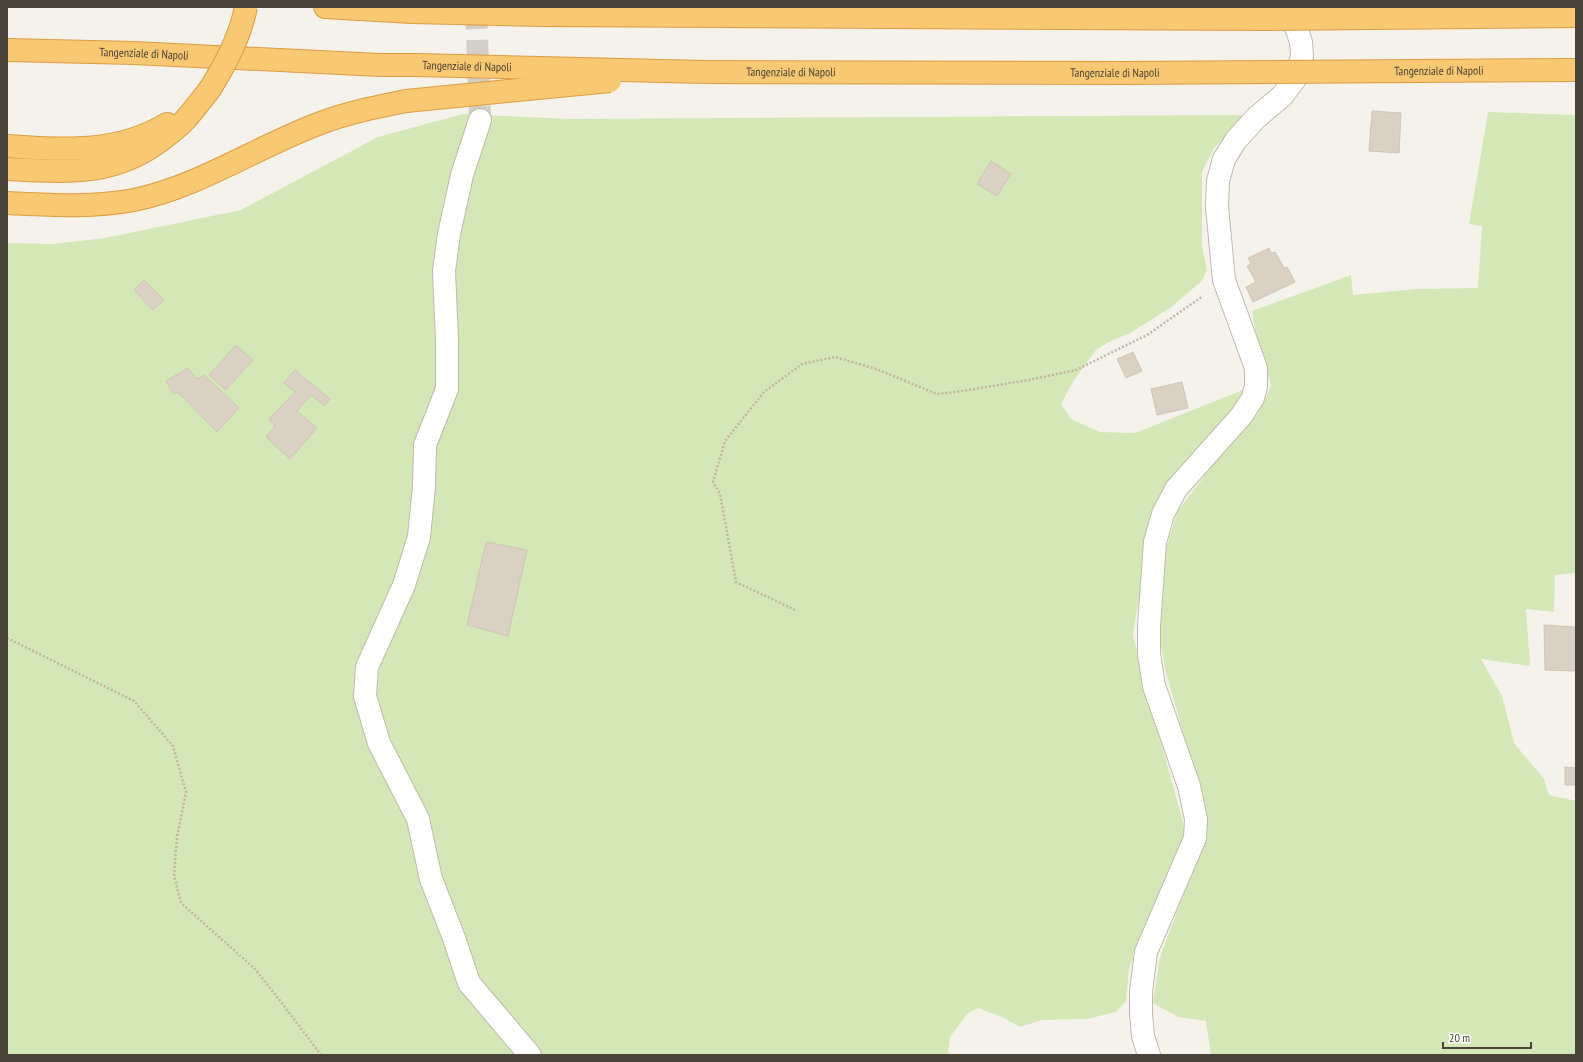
<svg xmlns="http://www.w3.org/2000/svg" width="1583" height="1062" font-family="'PT Sans Narrow',sans-serif">
<rect width="100%" height="100%" fill="#f5f2ec"/>
<g fill="#d3e8b6">
<polygon points="1488,112 1576,115 1576,573 1555,575 1554,612 1526,609 1530,666 1481,659 1502,696 1514,743 1544,779 1549,795 1576,801 1576,1055 1211,1055 1206,1021 1178,1017 1153,1003 1160,957 1204,840 1194,771 1165,669 1159,632 1164,555 1177,512 1212,466 1258,414 1271,386 1256,334 1252,311 1351,275 1353,295 1416,289 1478,288 1482,226 1469,224"/>
<polygon points="463,114 569,119 1245,115 1214,148 1202,172 1202,245 1207,270 1202,281 1170,308 1130,333 1109,342 1096,350 1074,380 1061,404 1071,419 1100,432 1135,433 1243,390 1245,397 1165,486 1150,529 1133,635 1158,732 1182,818 1185,837 1129,968 1126,1001 1116,1012 1087,1019 1042,1020 1020,1027 1004,1018 978,1008 968,1013 950,1037 948,1052 951,1055 7,1055 7,243 52,244 105,238 241,210 378,137"/>
</g>
<g fill="#dad0c4" stroke="#d1c5b4">
<polygon points="1372,111 1401,113 1399,153 1369,151"/>
<polygon points="991,161 1011,174 997,196 977,184"/>
<polygon points="1269,248 1271,253 1275,252 1284,268 1287,267 1295,282 1253,302 1246,287 1256,282 1247,266 1251,264 1248,258"/>
<polygon points="144,280 164,300 153,310 134,290"/>
<polygon points="236,345 253,360 226,390 209,375"/>
<polygon points="1133,352 1142,371 1126,378 1117,359"/>
<polygon points="188,368 197,379 204,375 239,408 217,432 178,392 173,394 166,381"/>
<polygon points="295,370 330,399 324,406 311,395 297,411 317,428 290,459 266,437 275,426 269,419 295,392 284,383"/>
<polygon points="1182,382 1188,408 1157,415 1151,389"/>
<polygon points="486,542 527,550 508,636 467,625"/>
<polygon points="1544,625 1575,627 1576,671 1545,670"/>
<polygon points="1565,767 1576,768 1576,785 1565,785"/>
</g>
<g fill="none" stroke-linecap="round" stroke-linejoin="round">
<polyline stroke="#d3cfc8" stroke-width="22" stroke-dasharray="22 11" stroke-linecap="butt" points="476,7 480,120"/>
<defs>
<g id="minor">
<polyline points="480,120 462,175 449,234 444,271 447,340 447,389 425,445 424,486 419,537 404,585 367,667 365,696 379,743 418,819 431,879 454,938 469,983 530,1055"/>
<polyline points="1149,1055 1143,1036 1141,1014 1141,991 1146,952 1195,838 1196,819 1189,786 1154,686 1149,654 1149,626 1155,542 1163,514 1176,489 1242,415 1253,398 1256,386 1256,368 1224,280 1217,207 1218,181 1224,159 1236,140 1256,118 1282,96 1295,79 1302,56 1301,42 1296,27 1283,12 1275,7"/>
</g>
<g id="highway">
<polyline points="325,7 412,12"/>
<path id="s1" d="M7 50 134 53 380 65H415"/>
<path d="M7 146C62 150 118 154 167 124"/>
<path d="M7 169C67 172 114 177 164 138 171 132 179 127 185 120 194 110 202 99 210 89"/>
<path d="M7 203C50 205 91 208 134 200 198 187 257 147 318 124 346 113 376 107 406 101"/>
</g>
</defs>
<use href="#minor" stroke="#c1b9ae" stroke-width="24"/>
<use href="#highway" stroke="#da9c41" stroke-width="24"/>
<g stroke="#c2b5a0" stroke-width="2.5" stroke-dasharray="2 2" stroke-linecap="butt">
<polyline points="795,610 736,582 720,494 713,482 725,441 764,392 802,364 835,357 876,369 937,394 956,392 1029,380 1076,370 1147,335 1203,296"/>
<polyline points="7,638 134,701 173,746 186,792 177,837 174,876 181,903 254,968 278,998 321,1055"/>
</g>
<use href="#minor" stroke="#fff" stroke-width="22"/>
<use href="#highway" stroke="#f9c872" stroke-width="22"/>
<defs>
<g id="highway-bridge">
<polyline points="412,12 544,15 1261,19 1576,16"/>
<path id="s2" d="M415 65 705 72 1126 73 1576 70"/>
<path d="M210 89C226 63 240 37 246 7"/>
<polyline points="406,101 610,81"/>
</g>
</defs>
<use href="#highway-bridge" stroke="#da9c41" stroke-width="24" stroke-linecap="butt"/>
<use href="#highway-bridge" stroke="#f9c872" stroke-width="22"/>
</g>
<g text-anchor="middle" stroke-width="3" stroke-linejoin="round" paint-order="stroke">
<g font-size="12" fill="#4a4339" stroke="#fff">
<text dy="4" stroke="none"><textPath href="#s1" startOffset="137">Tangenziale di Napoli</textPath></text>
<text dy="4" stroke="none"><textPath href="#s2" startOffset="52">Tangenziale di Napoli</textPath></text>
<text dy="4" stroke="none"><textPath href="#s2" startOffset="1024">Tangenziale di Napoli</textPath></text>
<text dy="4" stroke="none"><textPath href="#s2" startOffset="376">Tangenziale di Napoli</textPath></text>
<text dy="4" stroke="none"><textPath href="#s2" startOffset="700">Tangenziale di Napoli</textPath></text>
</g>
</g>
<rect width="1583" height="1062" fill="none" stroke="#4a4339" stroke-width="16"/>
<path d="M1443 1042v6h88v-6" fill="none" stroke="#4a4339" stroke-width="2"/>
<text x="1449" y="1042" font-size="12" fill="#4a4339" stroke="#ffffff" stroke-width="3" paint-order="stroke">20 m</text>
</svg>
